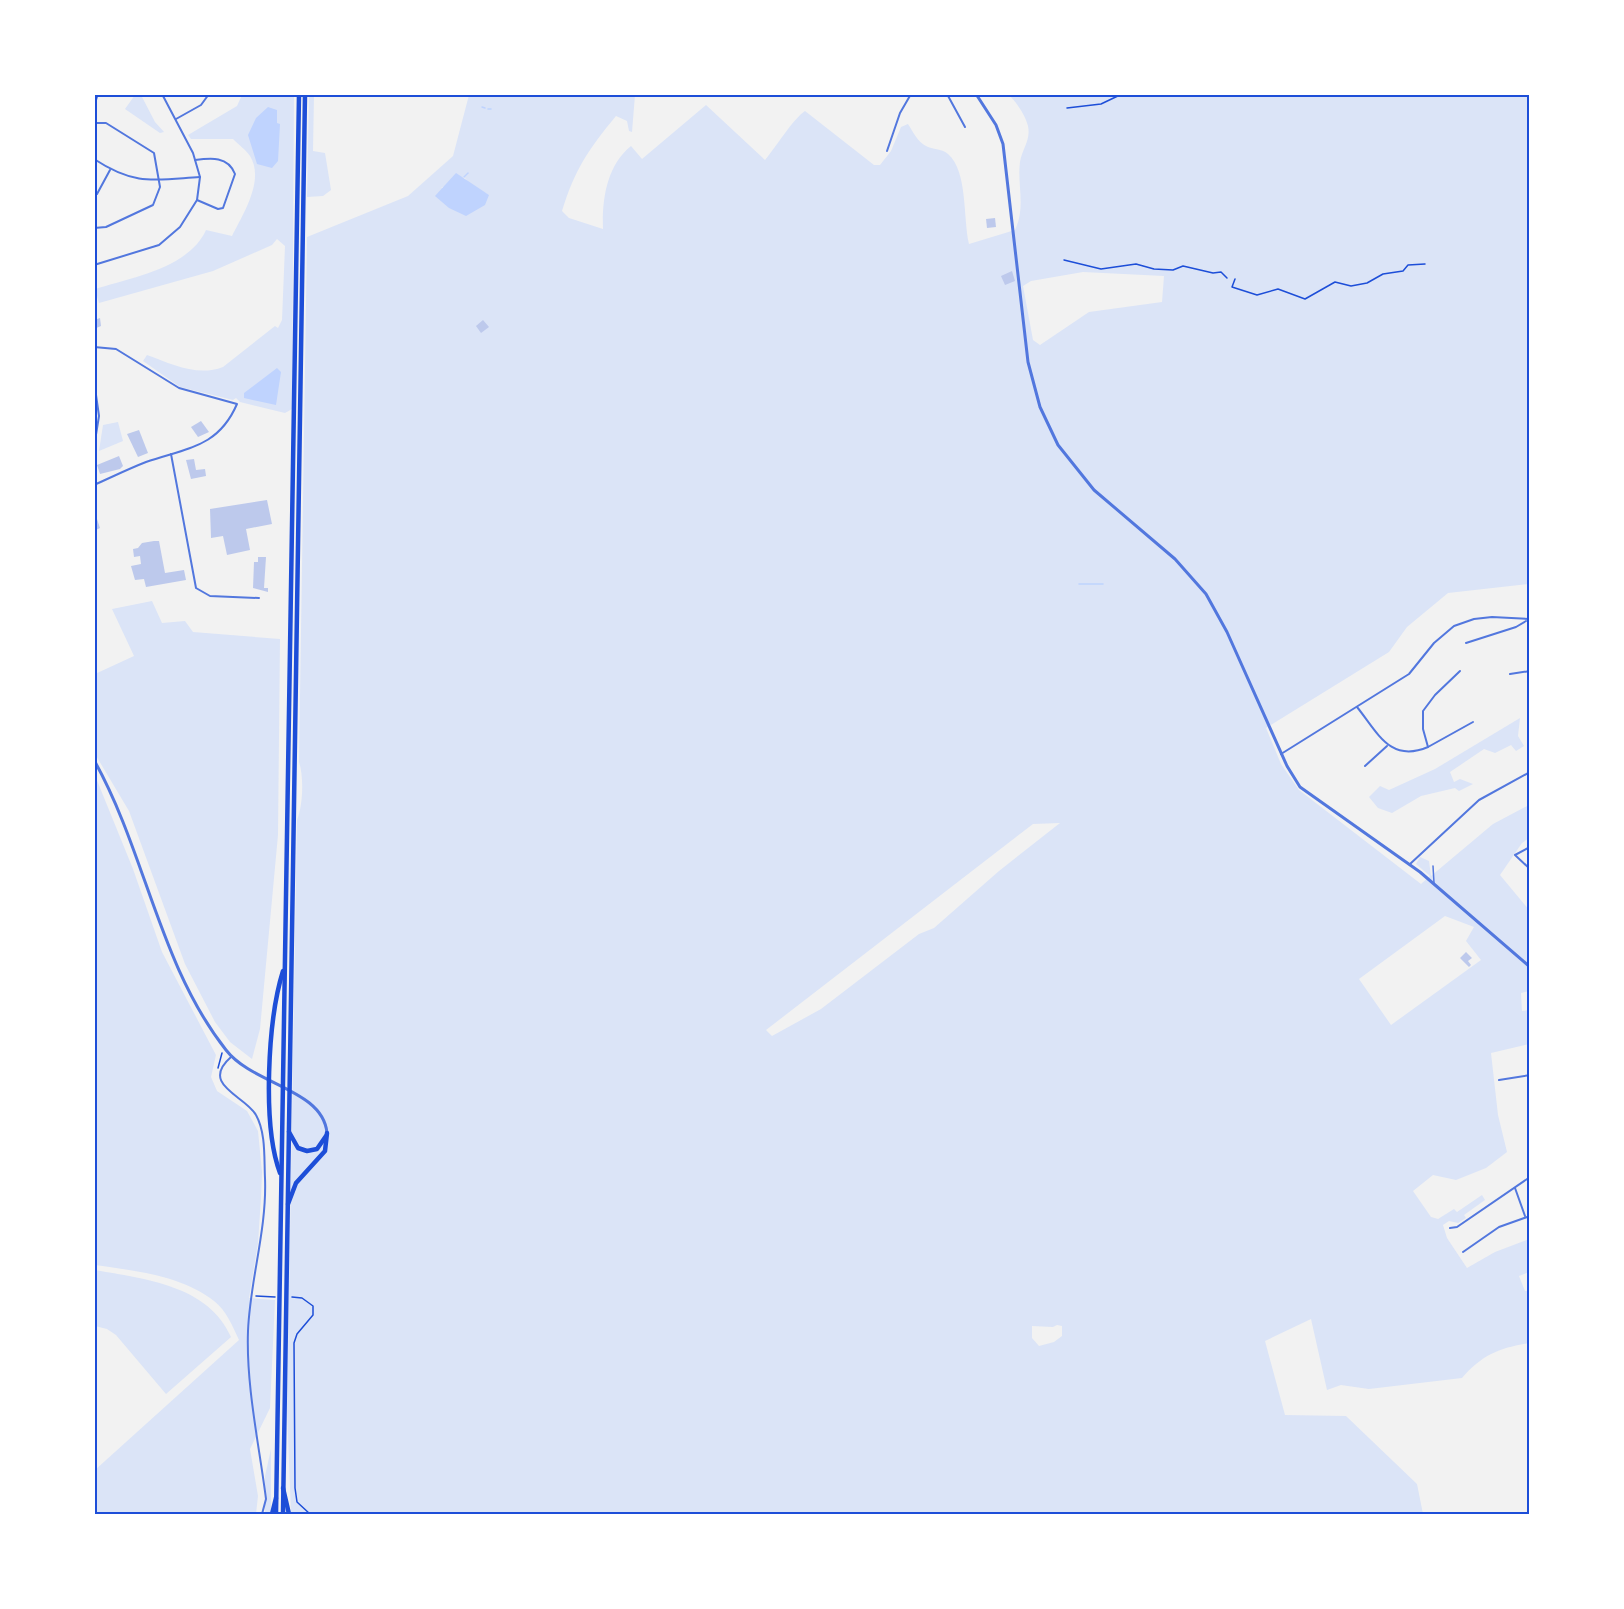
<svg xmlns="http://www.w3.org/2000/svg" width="1624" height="1609" font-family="'Archivo Narrow',sans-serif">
<rect width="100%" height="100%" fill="#f2f2f2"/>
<g fill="#dbe4f7" fill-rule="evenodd">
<polygon points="135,95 141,95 155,122 164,132 160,133 125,109"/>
<path d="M242 95H294L292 409 285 413 240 402 236 398 233 400 180 387 143 361 147 355C172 364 197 377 223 367L275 326 278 328 282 320 285 246 277 239 272 245 213 271 99 303 95 289C131 278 189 268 206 230L232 236C243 214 265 180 250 156 246 150 238 144 233 139H191L188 135 237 106Z"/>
<polygon points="309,95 314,95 313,151 325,153 331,190 323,196 307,197"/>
<path d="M469 95H635L632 132 629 131 627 121 616 116C588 150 575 169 562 211L569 218 603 229C602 201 606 166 631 146L642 159 706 105 765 160C776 147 793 119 805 111L874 165H880L891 151 901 127 908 124C913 132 918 142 926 146 933 150 941 148 948 154 968 171 963 219 969 244L1015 230C1026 207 1017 185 1020 162 1022 149 1031 140 1028 126 1025 115 1017 103 1009 95H1529V584L1448 593 1407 627 1389 652 1266 728 1281 764 1299 790 1421 884 1430 876 1416 864 1420 857 1429 861 1431 876 1493 824 1529 805V838L1522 843 1500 875 1530 911 1529 991 1521 993 1522 1011 1529 1010V1044L1491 1053 1498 1115 1507 1152 1486 1168 1456 1180 1433 1175 1413 1191 1431 1217 1438 1219 1454 1209 1457 1212 1482 1195 1485 1200 1464 1215 1466 1218 1458 1223 1449 1221 1443 1225 1447 1238 1467 1268 1495 1252 1529 1239V1272L1519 1276 1525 1291H1529V1343C1499 1348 1482 1355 1462 1378L1369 1389 1341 1385 1327 1390 1311 1319 1265 1341 1285 1415 1346 1416 1417 1484 1423 1514H291L287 1409 297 820C303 805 304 777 299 762L307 237 408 196 453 156ZM464 177 471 185 489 195 441 188ZM1083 272 1164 276 1162 302 1089 312 1040 345 1033 340 1023 286 1031 281ZM1060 823 999 871 934 928 919 934 821 1009 772 1036 766 1030 1033 824ZM1445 916 1474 927 1466 941 1481 960 1391 1025 1359 979ZM1057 1325 1062 1326V1336L1054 1342 1039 1346 1032 1338V1326L1053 1327Z"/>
<polygon points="118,422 123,441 99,451 103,425"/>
<polygon points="152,601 162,623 185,621 193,632 280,639 278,835 260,1029 252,1059 230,1042 215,1022 185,964 129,811 95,754 95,674 134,656 112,609"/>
<polygon points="1520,718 1518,736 1524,746 1516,751 1511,745 1495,753 1484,749 1450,772 1454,782 1460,779 1473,784 1459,791 1455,788 1421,796 1392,813 1378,808 1369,797 1380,786 1389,790 1435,769"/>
<path d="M94 773 133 869 162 952 216 1055 211 1077 217 1091 247 1111 258 1131 262 1172 261 1198 258 1243 249 1298 275 1300 270 1408 250 1449 258 1496 256 1514H95V1470L239 1340C233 1327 226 1310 214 1301 181 1275 135 1271 95 1265Z"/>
<path d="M95 1270C145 1279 208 1285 231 1337L166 1394 116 1335 107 1329 95 1326Z"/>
<polygon points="271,1449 271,1514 265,1514 265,1476"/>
</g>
<g fill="#bfd3fe">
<polygon points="268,107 277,110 277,123 280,124 278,161 272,168 257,164 248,135 256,118"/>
<polygon points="456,173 489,195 485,205 466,216 449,208 435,196"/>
<polygon points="277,368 281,372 276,405 244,398 244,393"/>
</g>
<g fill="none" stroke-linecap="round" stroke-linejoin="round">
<g stroke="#bfd3fe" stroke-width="1.5">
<polyline points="482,107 485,108"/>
<polyline points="488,109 491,109"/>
<polyline points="464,177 468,173"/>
<polyline points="1079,584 1103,584"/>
</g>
</g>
<g fill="#bdc9ec">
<polygon points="995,218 996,227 987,228 986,219"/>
<polygon points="1012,271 1015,281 1005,285 1001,276"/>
<polygon points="100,318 101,326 94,329 94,320"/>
<polygon points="483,320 489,327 481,333 476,326"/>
<polygon points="201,421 209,432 198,437 191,427"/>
<polygon points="139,430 148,453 138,457 127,434"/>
<polygon points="119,456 123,466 120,469 100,474 97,465"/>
<polygon points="194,459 196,470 205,469 206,476 191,479 186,460"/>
<polygon points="267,500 272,524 246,529 250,550 227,555 223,536 211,538 210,509"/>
<polygon points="94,510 100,528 94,531"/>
<polygon points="154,541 159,541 165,573 184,570 186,580 146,587 144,579 135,580 131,566 141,564 140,556 134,557 133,549 138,548 142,543"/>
<polygon points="258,557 266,557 264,588 268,588 268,592 253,588 254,562 258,562"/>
<polygon points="1466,952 1472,958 1468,961 1471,965 1469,967 1460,958"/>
</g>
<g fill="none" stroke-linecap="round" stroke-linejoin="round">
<g stroke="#1d4ed8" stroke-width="1.5">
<polyline points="1067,108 1101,104 1122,94"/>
<polyline points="1064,260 1101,269 1136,264 1154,269 1173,270 1183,266 1213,273 1221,272 1227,278"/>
<polyline points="1235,279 1232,287 1257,295 1278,289 1305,299 1335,282 1351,286 1367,283 1383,274 1403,271 1408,265 1425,264"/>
<polyline points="218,1068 222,1053"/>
<polyline points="256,1296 275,1297"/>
<polyline points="292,1297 302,1298 313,1306 313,1315 297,1334 294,1343 295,1488 297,1502 310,1514"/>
</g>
<polyline stroke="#5277de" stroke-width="1.5" points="1433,866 1434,883"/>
<g stroke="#5277de" stroke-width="2">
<polyline points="947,94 965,127"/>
<polyline points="94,106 97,97"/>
<polyline points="176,119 201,105 209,94"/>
<polyline points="94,123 106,123 154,153 160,187 153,205 106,227 94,228"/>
<polyline points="887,151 900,113 911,94"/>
<path d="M94 159C135 186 154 180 200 177"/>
<path d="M195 160C211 158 228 156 235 174L223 208 218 209 197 200"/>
<polyline points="97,194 110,170"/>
<polyline points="94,258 96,265"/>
<polyline points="94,265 159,245 180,227 197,200 200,177 193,153 162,94"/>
<path d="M94 347 116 349 179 388 237 404C218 448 186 448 146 462 128 469 112 477 94 485"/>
<polyline points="94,381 99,416 94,447"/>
<polyline points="171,454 196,588 210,596 259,598"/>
<polyline points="1466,643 1516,627 1526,621"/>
<polyline points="1510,674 1530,671"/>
<path d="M1357 707C1378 733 1390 763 1428 747L1423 729V711L1435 695 1460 671"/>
<polyline points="1428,747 1473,722"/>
<polyline points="1281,754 1409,674 1434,643 1454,626 1474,619 1492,617 1530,619"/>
<polyline points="1365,766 1387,746"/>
<polyline points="1530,847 1515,855 1530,869"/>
<polyline points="1410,864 1479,800 1530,772"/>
<path d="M231 1057C199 1085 246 1096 256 1115 266 1133 264 1158 265 1178 267 1230 250 1280 248 1331 246 1386 259 1444 266 1499L262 1514"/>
<polyline points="1499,1080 1530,1075"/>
<polyline points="1515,1188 1525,1216"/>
<polyline points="1450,1228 1457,1227 1530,1177"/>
<polyline points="1463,1252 1499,1227 1530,1216"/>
</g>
<g stroke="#5277de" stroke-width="3">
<polyline points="976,94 996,125 1003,144 1028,362 1040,407 1058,445 1094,490 1175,559 1206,594 1227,632 1287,766 1300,787 1420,872 1530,967"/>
<path d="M94 760C146 853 159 965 226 1050 253 1085 323 1089 327 1133"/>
</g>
<g stroke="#1d4ed8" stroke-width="4.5">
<polyline points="289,1132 298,1148 307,1151 317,1149 326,1136"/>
<path d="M280 1173C262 1125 268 1019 283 971"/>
<polyline points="288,1204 296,1183 325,1151 327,1133"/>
<polyline points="276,1514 299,94"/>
<polyline points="283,1514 305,94"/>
</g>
<g stroke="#1d4ed8" stroke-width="4.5">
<polyline points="283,1488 289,1514"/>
<polyline points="272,1514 276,1498"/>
</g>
</g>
<rect width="1624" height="1609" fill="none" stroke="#ffffff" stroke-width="192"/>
<rect x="96" y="96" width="1432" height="1417" fill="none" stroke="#1d4ed8" stroke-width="2"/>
</svg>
